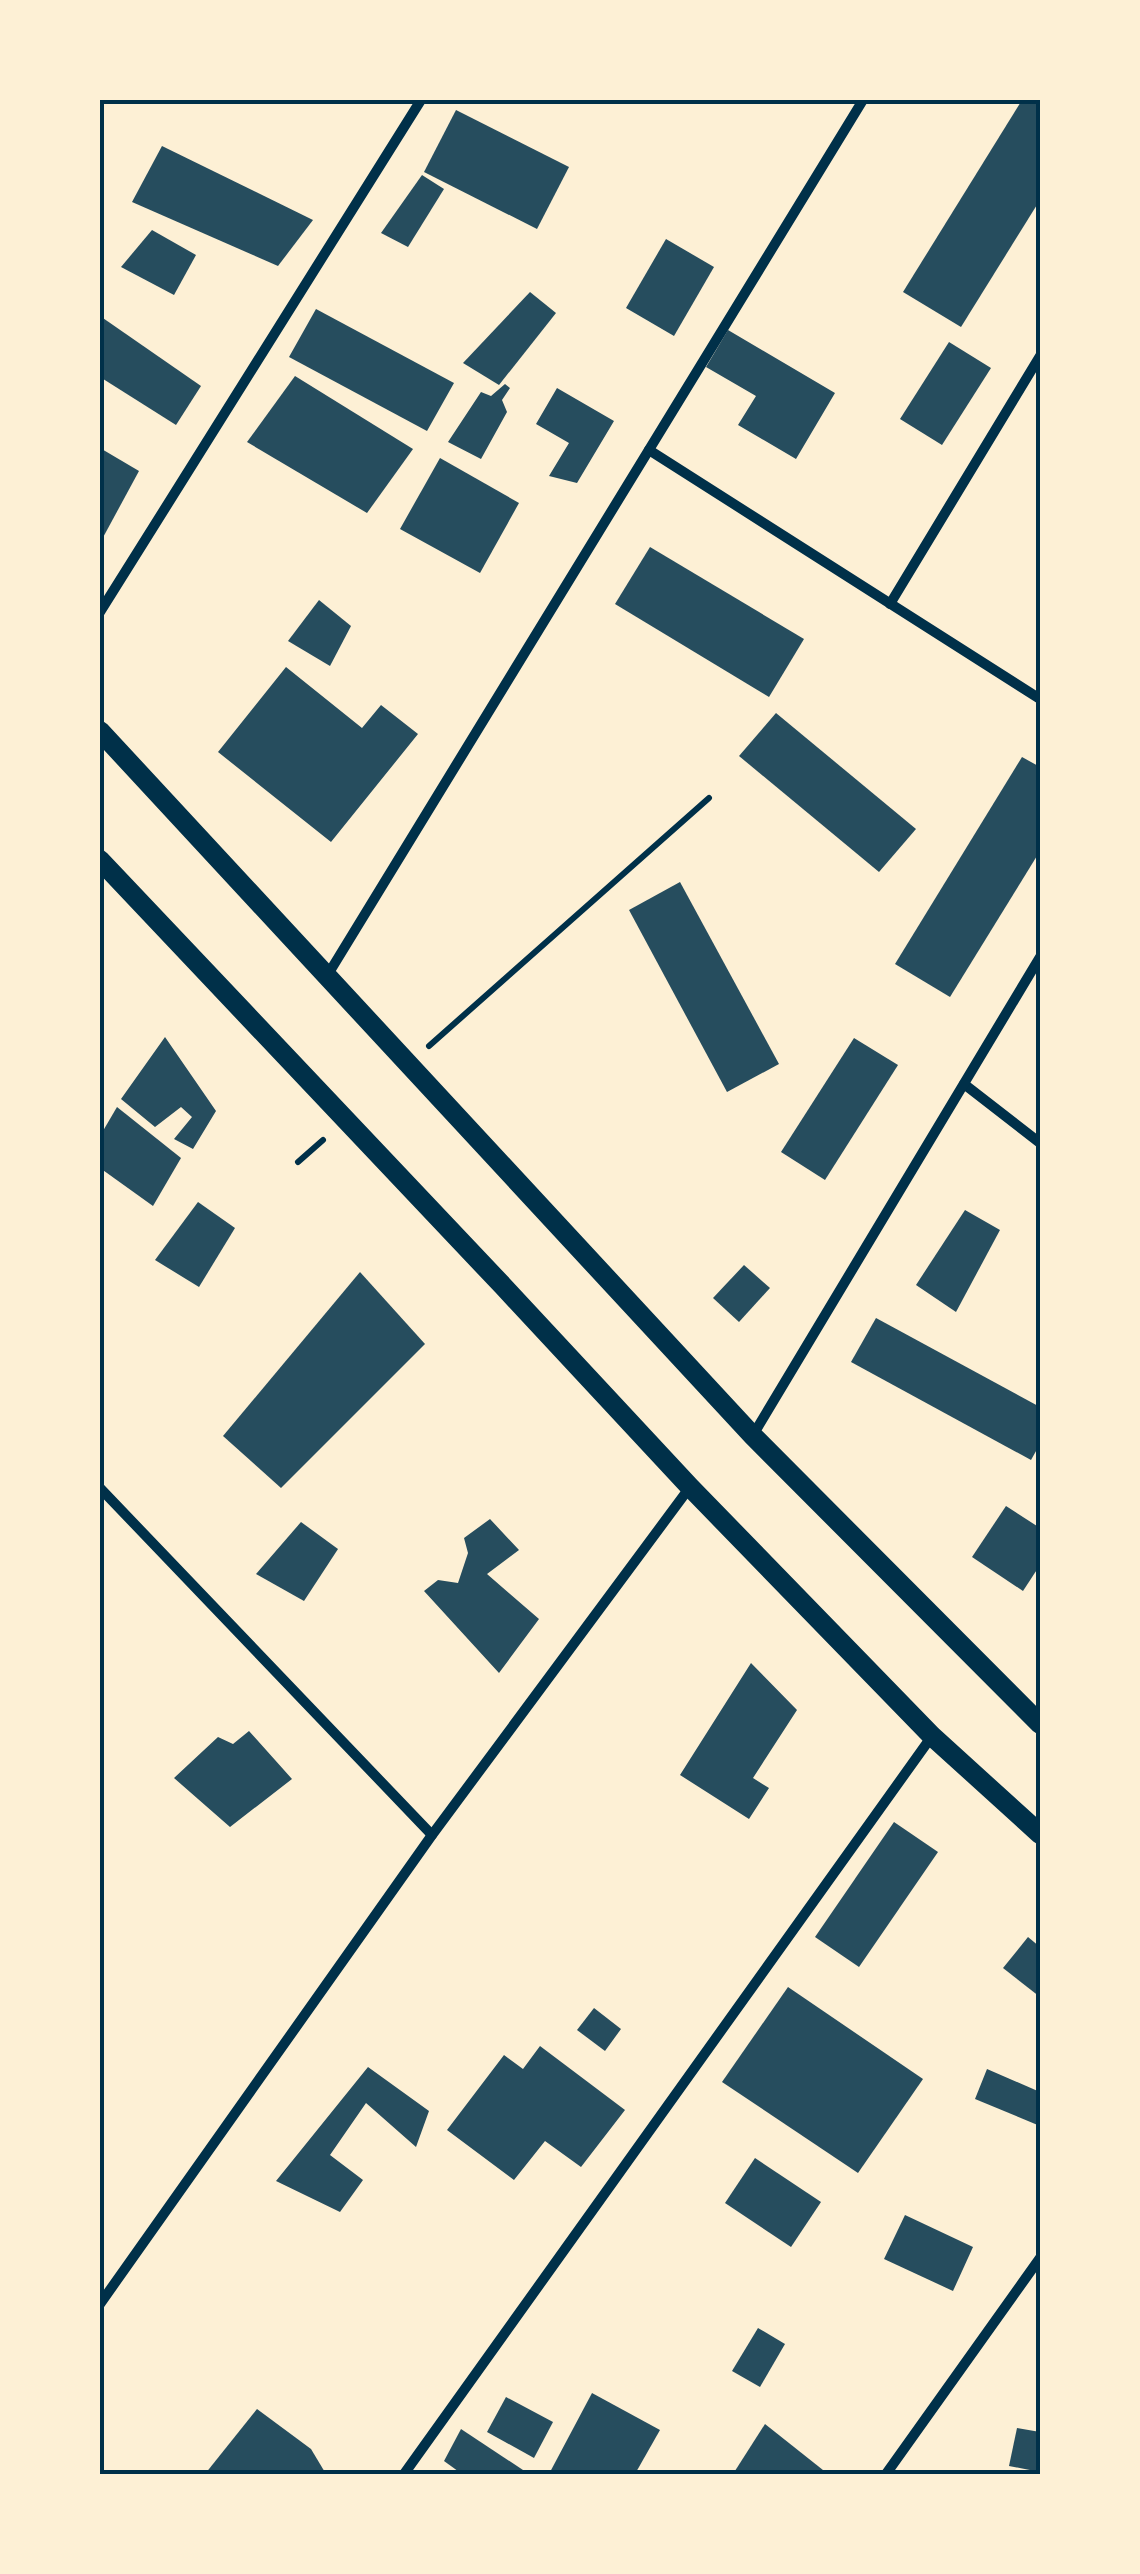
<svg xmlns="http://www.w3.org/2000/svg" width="1140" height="2574" font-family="'Alegreya Sans',sans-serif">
<rect width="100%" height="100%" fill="#fdf0d5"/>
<g fill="#264d5e">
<polygon points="1022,100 1040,100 1040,200 961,327 903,292"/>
<polygon points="456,110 569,167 537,229 424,172"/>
<polygon points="162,146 313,220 278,266 132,202"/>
<polygon points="422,175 444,189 408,247 381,233"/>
<polygon points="152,230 196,255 174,295 121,267"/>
<polygon points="666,239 714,267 674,336 626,308"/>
<polygon points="530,292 556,313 499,385 463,363"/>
<polygon points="316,309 454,383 427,431 289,357"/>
<polygon points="100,316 201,386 176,425 100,377"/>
<polygon points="728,330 835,393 796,459 738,425 756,396 706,367"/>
<polygon points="949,342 991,368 942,445 900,419"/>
<polygon points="295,376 413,449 367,513 247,442"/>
<polygon points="505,384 510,388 502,400 507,412 481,459 448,442 481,392 491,396"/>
<polygon points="557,388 614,421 577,483 549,476 569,443 536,424"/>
<polygon points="100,448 139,471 100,543"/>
<polygon points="440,458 519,503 480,573 400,529"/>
<polygon points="650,547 804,639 769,697 615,604"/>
<polygon points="319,600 351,626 330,666 288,641"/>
<polygon points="286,667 362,728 381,705 418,734 331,842 218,752"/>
<polygon points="776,713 916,829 879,872 739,756"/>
<polygon points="1022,757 1040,767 1040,851 950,997 895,964"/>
<polygon points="680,882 779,1064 727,1092 629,910"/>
<polygon points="165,1037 216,1111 193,1149 174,1139 192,1117 181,1107 155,1127 121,1099"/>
<polygon points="854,1038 898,1065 825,1180 781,1152"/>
<polygon points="117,1107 181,1158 153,1206 100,1168 100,1136"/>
<polygon points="198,1202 235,1228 199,1287 155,1260"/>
<polygon points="965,1210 1000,1230 956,1312 916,1285"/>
<polygon points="744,1265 770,1288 739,1322 713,1298"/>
<polygon points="360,1272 425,1344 281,1488 223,1436"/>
<polygon points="876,1318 1040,1407 1040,1444 1031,1460 851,1362"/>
<polygon points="1006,1506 1040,1528 1040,1565 1023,1591 972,1557"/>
<polygon points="490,1519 519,1550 487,1574 539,1619 499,1673 424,1591 438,1580 458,1583 468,1553 464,1538"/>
<polygon points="301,1522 338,1549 304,1601 256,1574"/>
<polygon points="751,1663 797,1710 753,1778 769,1788 749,1819 680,1775"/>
<polygon points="249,1731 292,1779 230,1827 174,1778 218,1737 233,1744"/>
<polygon points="894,1822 938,1852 859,1967 815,1937"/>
<polygon points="1028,1937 1040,1947 1040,1997 1003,1968"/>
<polygon points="788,1987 923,2079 858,2173 722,2082"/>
<polygon points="594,2008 621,2029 605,2051 577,2030"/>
<polygon points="540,2046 625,2110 581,2167 545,2141 514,2180 447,2130 504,2055 523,2069"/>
<polygon points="368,2067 429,2111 416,2147 366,2103 330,2155 363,2180 340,2212 276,2181"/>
<polygon points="987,2069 1040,2092 1040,2126 975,2099"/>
<polygon points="755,2158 821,2202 791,2247 725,2203"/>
<polygon points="905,2215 973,2247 953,2291 884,2259"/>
<polygon points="758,2328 785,2344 760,2387 732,2371"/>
<polygon points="592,2393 660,2430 635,2474 549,2474"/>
<polygon points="506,2397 553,2422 534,2458 487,2432"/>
<polygon points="257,2409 311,2449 326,2474 205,2474"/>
<polygon points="765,2424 828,2474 733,2474"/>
<polygon points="1017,2428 1040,2432 1040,2472 1009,2466"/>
<polygon points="461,2429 529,2474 462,2474 444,2461"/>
</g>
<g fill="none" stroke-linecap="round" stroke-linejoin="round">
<g stroke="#003049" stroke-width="6">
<polyline points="429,1046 709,798"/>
<polyline points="298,1162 323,1140"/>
</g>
<g stroke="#003049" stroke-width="10">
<polyline points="649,450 1040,699"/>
<polyline points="890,604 1040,356"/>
<polyline points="100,612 421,100"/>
<polyline points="327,976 863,100"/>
<polyline points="964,1084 1040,1143"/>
<polyline points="753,1435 1040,957"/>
<polyline points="100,1488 432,1835"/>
<polyline points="100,2304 432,1835 690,1487"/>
<polyline points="404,2474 932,1736"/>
<polyline points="886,2474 1040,2258"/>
</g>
<g stroke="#003049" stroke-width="20">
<polyline points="100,731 753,1436 1040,1724"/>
<polyline points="100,860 503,1286 690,1487 932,1736 1040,1834"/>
</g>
</g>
<rect width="1140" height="2574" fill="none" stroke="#fdf0d5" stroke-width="205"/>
<rect x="102" y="102" width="936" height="2370" fill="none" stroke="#003049" stroke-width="4"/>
</svg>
